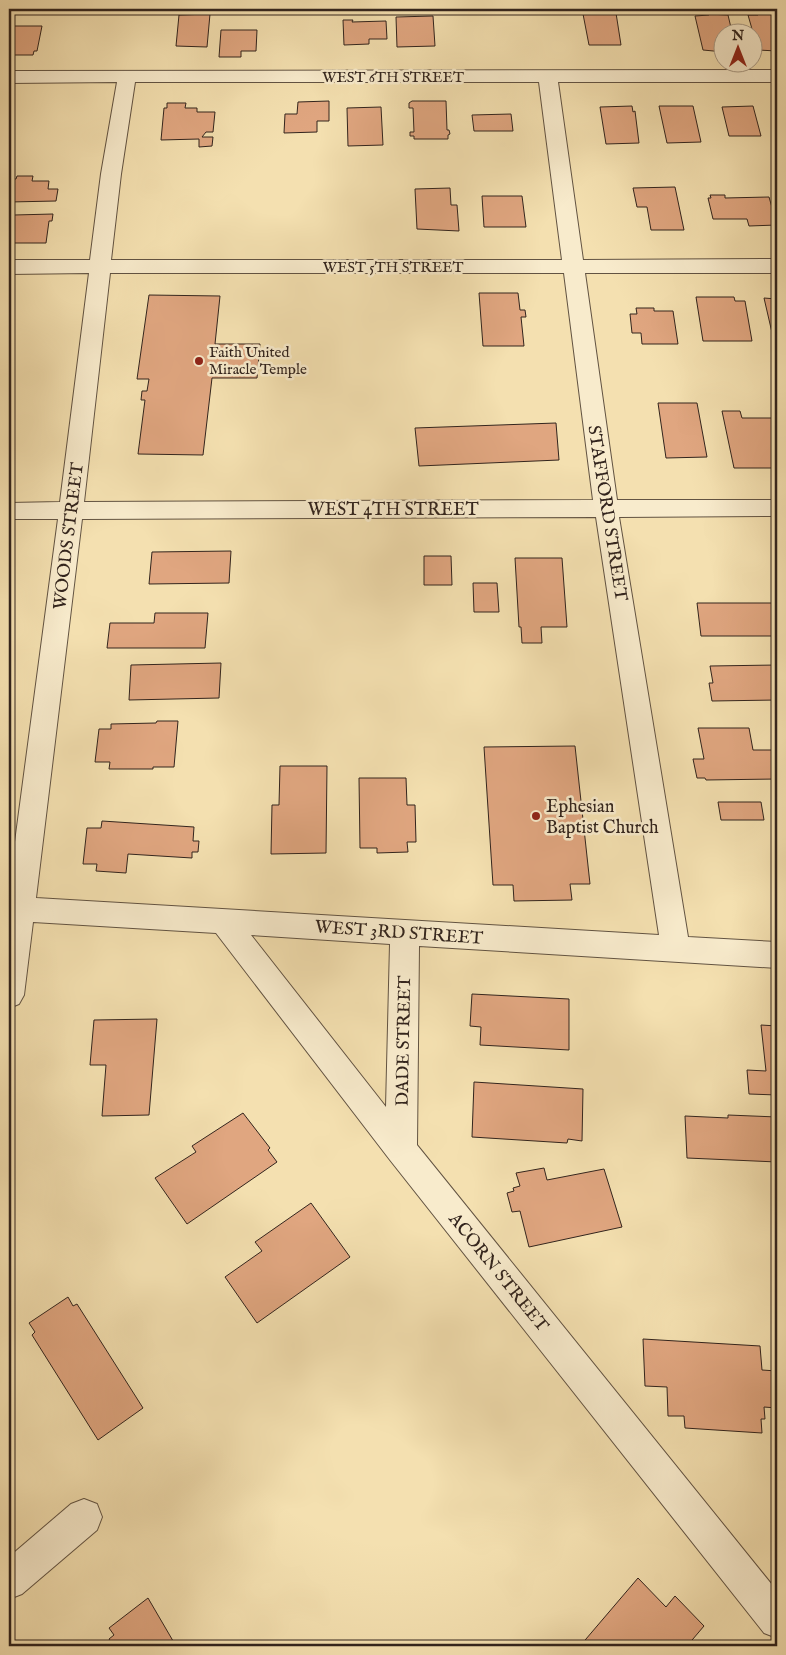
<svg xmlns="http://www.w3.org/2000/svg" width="786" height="1655" font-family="'IM FELL English',serif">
<rect width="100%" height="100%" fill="#f4e0b0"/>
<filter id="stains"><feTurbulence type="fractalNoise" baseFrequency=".004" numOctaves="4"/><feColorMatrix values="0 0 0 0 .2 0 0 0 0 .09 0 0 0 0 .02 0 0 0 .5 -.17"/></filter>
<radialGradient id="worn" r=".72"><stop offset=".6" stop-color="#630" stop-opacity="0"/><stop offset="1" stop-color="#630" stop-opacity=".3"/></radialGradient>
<g fill="#e0a680" stroke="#32241d">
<polygon points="616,13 621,45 589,45 583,14"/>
<polygon points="757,13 777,15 777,51 758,50 748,15 758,15"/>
<polygon points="210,14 207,47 176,46 179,15"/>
<polygon points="708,14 728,15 732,32 724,32 724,52 703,50 695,16 709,15"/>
<polygon points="433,16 435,46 397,47 396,17"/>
<polygon points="343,20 353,20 352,22 386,21 387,39 369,39 369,44 344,45"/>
<polygon points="9,26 42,26 37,51 34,51 33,55 9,55"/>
<polygon points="221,30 257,30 256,51 241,51 241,57 219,57"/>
<polygon points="329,101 329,121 317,121 317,132 284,133 285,114 297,114 298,102"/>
<polygon points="412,101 446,101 447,130 449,130 450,134 448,135 448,139 414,139 414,136 410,136 410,132 414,132 413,108 409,108 409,103"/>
<polygon points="167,103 186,103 185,108 197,108 197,112 215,112 213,132 206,132 202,137 213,137 212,146 199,147 199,139 161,140 164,108 167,108"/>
<polygon points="632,106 633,112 635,111 639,143 606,144 600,107"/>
<polygon points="659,106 693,106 701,142 667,143"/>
<polygon points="753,106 761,136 729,136 722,107"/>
<polygon points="381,107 383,145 348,146 347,108"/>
<polygon points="511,114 513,131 474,131 472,115"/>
<polygon points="17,176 33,176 32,181 49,181 48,189 58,189 56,201 9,202 9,179 16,179"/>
<polygon points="675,187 684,230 651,230 647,207 637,207 633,188"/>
<polygon points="450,188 451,205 457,205 459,231 417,229 415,189"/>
<polygon points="710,195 725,195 725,198 769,197 777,225 749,226 747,219 713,219 708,198 711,198"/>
<polygon points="482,196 522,196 526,227 484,227"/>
<polygon points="53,214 52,221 49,221 46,243 9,243 14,215"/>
<polygon points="479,293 518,293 520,310 525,310 526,317 521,317 524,346 483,346"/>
<polygon points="149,295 220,296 215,344 260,344 257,378 212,378 203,455 138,454 145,400 141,400 142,391 147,391 149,379 137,379"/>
<polygon points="696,297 734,297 735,301 745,301 752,341 703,341"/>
<polygon points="764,298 777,299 777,337 773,337"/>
<polygon points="636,308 654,308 654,311 673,311 678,344 642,344 641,333 632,333 630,314 637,314"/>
<polygon points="658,403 697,403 707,457 666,458"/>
<polygon points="722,411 740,411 742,418 772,418 777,442 777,468 734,468"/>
<polygon points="556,423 559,460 419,466 415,428"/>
<polygon points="231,551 229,583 149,584 152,552"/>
<polygon points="424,556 451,556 452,585 424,585"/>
<polygon points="515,558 562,558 567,627 541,627 542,643 522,643 521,627 519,627"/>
<polygon points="473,583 497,583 499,612 474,612"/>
<polygon points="697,603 777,603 777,636 701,636"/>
<polygon points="155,613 208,613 205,648 107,648 110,623 154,623"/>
<polygon points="221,663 219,698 129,700 131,665"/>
<polygon points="777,665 777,700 712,701 709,683 713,683 710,666"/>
<polygon points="157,721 178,721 174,767 153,767 153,769 109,769 110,762 95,762 99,729 111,729 111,724 156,723"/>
<polygon points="698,728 749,728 753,750 777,750 777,779 706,780 705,778 697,778 693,759 704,759"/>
<polygon points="575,746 590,884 570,884 572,900 514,901 513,885 493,885 484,747"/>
<polygon points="280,766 327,766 326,853 271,854 272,805 279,805"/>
<polygon points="359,778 406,778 407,805 415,805 416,842 407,842 408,852 377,853 377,848 360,848"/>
<polygon points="718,802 761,802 764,820 721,820"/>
<polygon points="102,821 194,827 193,841 199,841 198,852 192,852 192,858 128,854 126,873 96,871 97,864 83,864 87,828 101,828"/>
<polygon points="472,994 569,999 569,1050 480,1045 481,1027 470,1026"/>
<polygon points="157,1019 149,1115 102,1116 106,1065 90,1065 94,1020"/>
<polygon points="761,1025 777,1026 777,1095 749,1094 747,1070 766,1071"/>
<polygon points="474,1082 583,1089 582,1141 568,1139 567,1143 472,1137"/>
<polygon points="243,1113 270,1148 268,1150 277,1162 187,1224 155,1178 196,1152 192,1146"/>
<polygon points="728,1115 777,1117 777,1162 687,1158 685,1116 728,1118"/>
<polygon points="544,1168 547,1180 604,1169 622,1227 529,1247 520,1211 512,1212 507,1193 514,1191 513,1188 520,1186 516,1173"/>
<polygon points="311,1203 350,1257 257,1323 225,1277 262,1251 255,1242"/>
<polygon points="68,1297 73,1306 77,1304 143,1408 98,1440 32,1335 35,1332 29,1323"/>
<polygon points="643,1339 760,1346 762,1370 777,1371 777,1408 764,1407 765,1419 761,1419 762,1433 685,1428 684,1416 668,1416 667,1387 645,1386"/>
<polygon points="638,1578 666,1607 675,1596 704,1626 687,1646 681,1642 678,1646 580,1646"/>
<polygon points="148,1598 176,1646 113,1646 109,1639 114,1635 109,1628"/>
</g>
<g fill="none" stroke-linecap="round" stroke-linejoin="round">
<defs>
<g id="minor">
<path d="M777 70V82H558L583 260 777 259V273H585L617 500H777V516L619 517 688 937 777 942V968L419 946 417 1145 777 1591V1638L764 1633 390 1160 216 933 33 922 24 995 19 1004 9 1008V887L58 519H9V503L60 502 89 273 9 274V260H90L101 174 117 82 9 83V71ZM135 82H539L562 260H111L121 174ZM110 273H564L593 500 84 502ZM596 517 659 935 36 898 82 519ZM251 935 390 944 386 1107Z"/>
<polygon points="84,1499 97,1504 102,1517 97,1530 22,1594 9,1599 9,1557 71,1504"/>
</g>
</defs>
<use href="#minor" stroke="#625342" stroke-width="2"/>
<use href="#minor" fill="#f8ebcc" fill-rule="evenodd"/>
</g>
<g fill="#8f2418" stroke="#f8ebcc" stroke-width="2">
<circle cx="199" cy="361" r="5"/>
<circle cx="536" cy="816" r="5"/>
</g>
<g text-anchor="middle" stroke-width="5" stroke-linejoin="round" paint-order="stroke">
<g font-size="15" fill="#32241d" stroke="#f8ebcc">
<text x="393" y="82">WEST 6TH STREET</text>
<text x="393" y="272">WEST 5TH STREET</text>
</g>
<g font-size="15" fill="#32241d" stroke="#f8ebcc" text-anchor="start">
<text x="209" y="357">Faith United<tspan x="209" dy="17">Miracle Temple</tspan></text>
</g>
<g font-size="18" fill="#32241d" stroke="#f8ebcc">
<text x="393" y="515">WEST 4TH STREET</text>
<text transform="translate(608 513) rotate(81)" y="6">STAFFORD STREET</text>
<text transform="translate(68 536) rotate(-83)" y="6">WOODS STREET</text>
<text transform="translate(399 932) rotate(4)" y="6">WEST 3RD STREET</text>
<text transform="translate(403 1041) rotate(-89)" y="6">DADE STREET</text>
<text transform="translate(499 1272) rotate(51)" y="6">ACORN STREET</text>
</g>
<g font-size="18" fill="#32241d" stroke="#f8ebcc" text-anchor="start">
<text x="546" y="812">Ephesian<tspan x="546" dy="21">Baptist Church</tspan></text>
</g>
</g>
<rect width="786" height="1655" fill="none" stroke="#f4e0b0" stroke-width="30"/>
<rect x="10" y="10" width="766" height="1635" fill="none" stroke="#32241d" stroke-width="2.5"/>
<rect x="15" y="15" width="756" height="1625" fill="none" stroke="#32241d"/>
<g transform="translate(738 48)"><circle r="24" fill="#f8ebcc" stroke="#a99b86"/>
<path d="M0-4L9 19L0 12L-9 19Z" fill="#8f2418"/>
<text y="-8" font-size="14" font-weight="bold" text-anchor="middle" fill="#32241d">N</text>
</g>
<rect width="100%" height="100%" filter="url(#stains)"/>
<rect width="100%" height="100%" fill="url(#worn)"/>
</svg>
